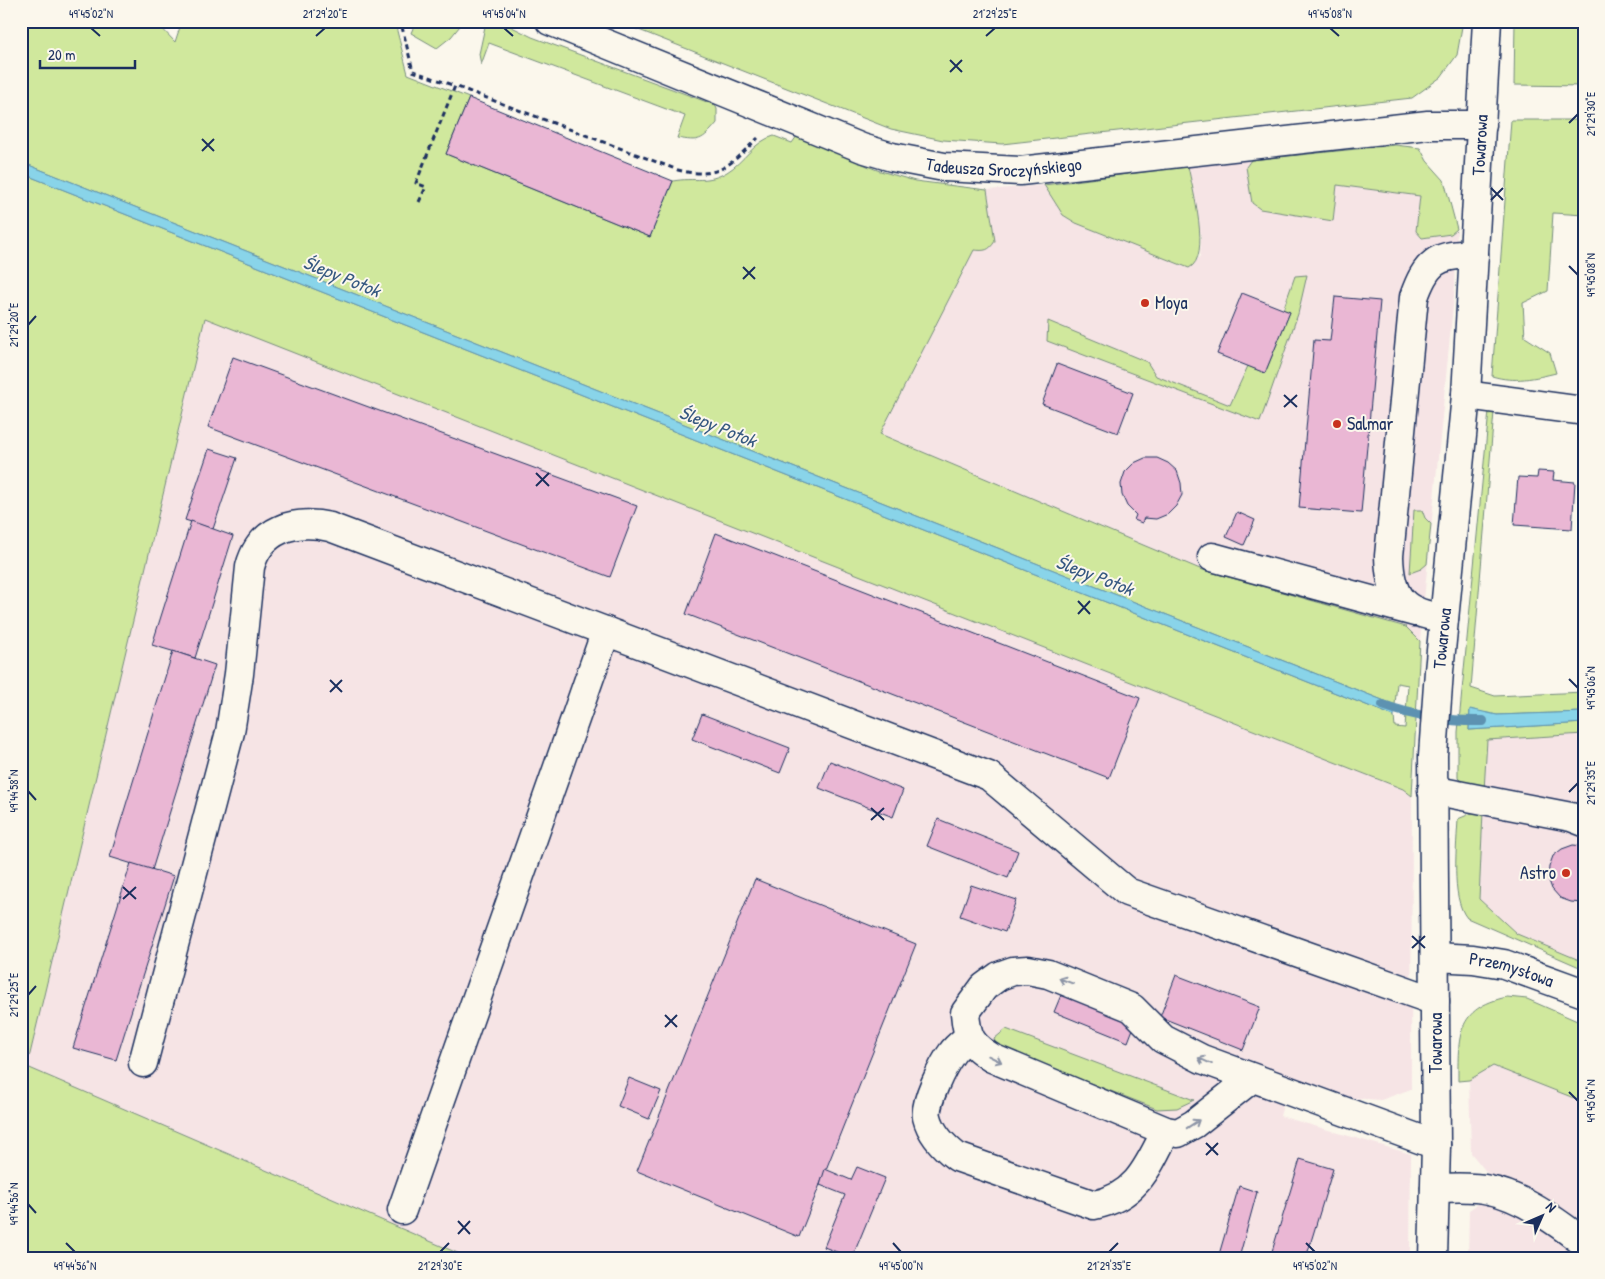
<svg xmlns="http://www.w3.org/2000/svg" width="1605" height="1279" font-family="'Patrick Hand',sans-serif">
<rect width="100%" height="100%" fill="#fbf7ec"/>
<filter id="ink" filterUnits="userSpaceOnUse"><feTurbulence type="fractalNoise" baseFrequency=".02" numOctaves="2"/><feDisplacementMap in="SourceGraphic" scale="10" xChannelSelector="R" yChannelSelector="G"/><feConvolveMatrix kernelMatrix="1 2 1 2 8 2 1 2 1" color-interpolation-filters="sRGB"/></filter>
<g filter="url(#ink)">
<g fill="#f6e4e5">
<polygon points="1251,160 1246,167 1252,203 1255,206 1333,221 1337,185 1420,196 1416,231 1422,238 1451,234 1457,229 1455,285 1420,641 1406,627 1200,569 880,434 974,249 995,241 987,190 1044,185 1063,215 1076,223 1189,268 1200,256 1201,237 1188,166"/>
<polygon points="205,317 1403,789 1412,796 1411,1089 1381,1100 1353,1098 1290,1080 1280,1116 1411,1154 1410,1258 21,1258 21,1075 30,1054"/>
<polygon points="1584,734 1584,962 1517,934 1479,899 1486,740"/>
<polygon points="1493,1066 1584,1102 1584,1258 1468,1258 1469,1210 1481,1202 1488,1174 1471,1153 1469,1080"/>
</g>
<g fill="#d0e89d" stroke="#768c7e">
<path d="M21 21H155L175 42 182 21H399L396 27 408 74 469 98 446 154 650 237 673 181C695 177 707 184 727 172 744 162 754 141 774 136L792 143 797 136 877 170 915 181 987 190 995 241C989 251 985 251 974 250L880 434 1200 569 1406 627 1420 641 1412 796 1403 789 205 318 30 1054 25 1066 469 1258H21V173L1394 716 1395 727 1405 728 1408 685 1397 683 1395 705 21 162Z"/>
<polygon points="416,21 464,21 451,37 437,48 411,33"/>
<path d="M500 21 532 37 715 105 717 109V123C702 141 699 142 677 138L685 116 489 43 481 65 479 54 486 22Z"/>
<polygon points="616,21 1463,21 1457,55 1441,77 1412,98 1002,144 943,140 891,129"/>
<polygon points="1515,21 1584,21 1584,86 1514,85"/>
<path d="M1511 120H1584V215L1553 213 1548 291 1523 303 1525 337 1550 353 1556 373C1535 378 1514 383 1492 376Z"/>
<polygon points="1395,145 1420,148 1427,161 1444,180 1457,229 1451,234 1422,238 1416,231 1420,196 1337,185 1333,221 1260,209 1252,203 1246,167 1251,160"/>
<path d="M1188 166C1192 188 1212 257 1189 268L1076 223 1063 215 1044 185Z"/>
<polygon points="1307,275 1298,314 1260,422 1047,341 1048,321 1147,362 1156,376 1230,405 1248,366 1265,373 1290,312 1283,310 1295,276"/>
<polygon points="1489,411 1494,412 1471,688 1495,696 1584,692 1584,712 1497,715 1470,710 1469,730 1584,723 1584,734 1487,740 1484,791 1465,786 1458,778 1458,732"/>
<polygon points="1414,510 1422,510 1425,518 1431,524 1427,564 1421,569 1410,573"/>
<path d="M1477 811 1483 812 1479 899 1517 934 1584 962V969L1467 918C1450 898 1457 844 1458 819Z"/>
<path d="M1507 997 1527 999 1584 1024V1102L1493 1066 1469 1080 1458 1081C1458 1037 1456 1008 1507 997Z"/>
<polygon points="1006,1029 1194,1100 1177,1108 1157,1109 997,1047 994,1039"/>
</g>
<g fill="#89d4e9" stroke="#5d92b1">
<polygon points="21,162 1395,705 1394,716 21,173"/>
<polygon points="1470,709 1497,715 1584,712 1584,723 1469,730"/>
</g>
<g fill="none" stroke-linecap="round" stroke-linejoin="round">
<path stroke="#5d92b1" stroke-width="10" d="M1383 705C1413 716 1450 722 1483 721"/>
</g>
<g fill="#eab7d4" stroke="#1b2f5e">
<polygon points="469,98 673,181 650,237 446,154"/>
<polygon points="1242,293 1290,312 1265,373 1217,354"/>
<polygon points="1335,297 1380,301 1361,513 1299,508 1314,340 1330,341"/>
<polygon points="233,357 637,506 610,577 208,427"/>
<polygon points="1057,364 1133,393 1118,433 1042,404"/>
<polygon points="209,449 237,458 213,529 185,520"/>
<polygon points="1145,458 1157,458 1168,463 1177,471 1181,483 1182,495 1176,506 1168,514 1156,519 1144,518 1142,523 1134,520 1136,515 1127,506 1122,495 1121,484 1125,472 1134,463"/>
<polygon points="1538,471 1554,472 1553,480 1575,482 1572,529 1514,525 1518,477 1537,478"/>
<polygon points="1237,512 1255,520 1244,545 1226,537"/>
<polygon points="191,521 233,536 195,658 152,645"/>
<polygon points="716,533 1140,698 1109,778 686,614"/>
<polygon points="173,651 215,665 152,870 110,857"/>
<polygon points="702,714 790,748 780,773 692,739"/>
<polygon points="830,761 903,790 893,817 819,788"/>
<polygon points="938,819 1018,851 1008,878 927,846"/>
<polygon points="1573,845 1584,846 1584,907 1581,906 1582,903 1571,902 1560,898 1552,889 1548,878 1549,867 1553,856 1562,849"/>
<polygon points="131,863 174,876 116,1060 73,1048"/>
<polygon points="755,879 916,944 799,1237 637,1171"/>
<polygon points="971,885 1016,900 1005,932 960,916"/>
<polygon points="1071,971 1144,1000 1128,1042 1054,1012"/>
<polygon points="1176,975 1260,1007 1243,1050 1160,1017"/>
<polygon points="629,1078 661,1091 649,1119 618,1106"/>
<polygon points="1300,1159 1333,1169 1306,1258 1270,1258"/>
<polygon points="857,1167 885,1178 852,1258 824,1247 845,1195 820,1185 825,1169 851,1180"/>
<polygon points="1239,1186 1257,1192 1239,1258 1218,1258"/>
</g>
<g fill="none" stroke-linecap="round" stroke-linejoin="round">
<defs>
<g id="minor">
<path id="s1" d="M550 21 862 148 892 157 944 167 1020 171 1428 125H1482"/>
<polyline points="1466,395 1584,411"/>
<polyline points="1212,557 1415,612"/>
<path d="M1444 618C1402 613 1390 597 1389 556L1414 297C1426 263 1437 253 1474 255"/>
<polyline points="1432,790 1571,817 1584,822"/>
<path id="s2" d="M1435 957 1473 959 1504 964 1584 993"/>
<path d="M969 1037C963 1042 956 1047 952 1053 943 1065 924 1103 927 1117 931 1133 944 1147 957 1157L1094 1205C1136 1197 1148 1167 1166 1131"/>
<path d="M143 1063 230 732 239 674 250 567C260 529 294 519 330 527L989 776 1127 892 1435 1001"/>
<path d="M1251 1079 1194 1124 1178 1133 1166 1131 992 1058C971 1045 967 1038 965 1013L984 987 999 976 1013 971 1028 970 1048 974 1132 1008 1163 1039 1202 1059 1436 1145"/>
<path d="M1435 1188C1452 1188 1472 1186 1489 1190 1521 1196 1559 1223 1584 1243"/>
<polyline points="402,1210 606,631"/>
<path id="s3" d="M1433 1258 1436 1145 1433 755 1439 671 1466 395 1487 21"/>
</g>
</defs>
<use href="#minor" stroke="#1b2f5e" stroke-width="31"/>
<g stroke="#1b2f5e" stroke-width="3" stroke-dasharray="5 4" stroke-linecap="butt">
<polyline points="402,27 413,71 455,86"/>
<path d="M419 202 426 187 416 183 455 86 678 170C720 180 729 165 758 138"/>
</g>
<use href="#minor" stroke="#fbf7ec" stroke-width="28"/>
</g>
<defs><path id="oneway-shaft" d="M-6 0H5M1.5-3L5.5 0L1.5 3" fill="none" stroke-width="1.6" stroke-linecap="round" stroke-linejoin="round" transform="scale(1.25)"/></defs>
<g stroke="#8b93a5">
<use href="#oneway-shaft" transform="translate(1066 981) rotate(-159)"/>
<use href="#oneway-shaft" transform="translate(995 1059) rotate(26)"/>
<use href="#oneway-shaft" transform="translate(1205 1061) rotate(-156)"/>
<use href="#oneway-shaft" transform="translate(1193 1124) rotate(-33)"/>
</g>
</g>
<path fill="none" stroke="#1b2f5e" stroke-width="2" d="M91 28 100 36M504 28 513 36M1330 28 1339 36M316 36 325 28M986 36 995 28M950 60 962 72M950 72 962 60M1569 123 1578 114M202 139 214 151M202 151 214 139M1491 188 1503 200M1491 200 1503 188M1569 266 1578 275M743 267 755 279M743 279 755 267M28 325 36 316M1284 395 1297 407M1284 407 1297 395M536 473 549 486M536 486 549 473M1078 601 1090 614M1078 614 1090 601M1569 679 1578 688M330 680 342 692M330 692 342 680M28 791 36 800M1569 792 1578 783M871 808 884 820M871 820 884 808M123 887 136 899M123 899 136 887M1412 936 1425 948M1412 948 1425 936M28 995 36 986M665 1015 677 1027M665 1027 677 1015M1569 1092 1578 1101M1206 1143 1218 1155M1206 1155 1218 1143M28 1204 36 1213M458 1221 470 1234M458 1234 470 1221M66 1243 75 1252M893 1243 901 1252M1306 1243 1315 1252M440 1252 449 1243M1109 1252 1118 1243"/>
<g fill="#c8321e" stroke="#fbf7ec" stroke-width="2">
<circle cx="1145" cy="303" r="5"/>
<circle cx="1337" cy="424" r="5"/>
<circle cx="1566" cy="873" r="5"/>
</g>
<g text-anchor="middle" stroke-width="4" stroke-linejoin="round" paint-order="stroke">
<g font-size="18" fill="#1b2f5e" stroke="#fbf7ec">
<text dy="6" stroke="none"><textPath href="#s3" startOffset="1115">Towarowa</textPath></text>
<text dy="6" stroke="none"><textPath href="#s1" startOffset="481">Tadeusza Sroczyńskiego</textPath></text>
<text dy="6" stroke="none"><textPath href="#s3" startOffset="620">Towarowa</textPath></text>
<text dy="6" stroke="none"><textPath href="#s2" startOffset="78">Przemysłowa</textPath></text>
<text transform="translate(1436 1043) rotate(-90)" y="6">Towarowa</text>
</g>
<g font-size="18" fill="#1b2f5e" stroke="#fbf7ec" text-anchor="start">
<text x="1155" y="309">Moya</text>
<text x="1347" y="430">Salmar</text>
<text x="1556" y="879" text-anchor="end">Astro</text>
</g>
<g font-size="19" font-style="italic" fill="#365881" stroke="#fbf7ec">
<text transform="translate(342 276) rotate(22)" y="7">Ślepy Potok</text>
<text transform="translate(718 426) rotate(22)" y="7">Ślepy Potok</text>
<text transform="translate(1095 575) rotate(21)" y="7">Ślepy Potok</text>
</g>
</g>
<rect width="1605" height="1279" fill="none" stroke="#fbf7ec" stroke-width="55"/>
<g transform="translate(1542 1216) rotate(45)" stroke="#fbf7ec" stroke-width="4" paint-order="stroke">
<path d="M0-4L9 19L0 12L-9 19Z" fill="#1b2f5e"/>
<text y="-8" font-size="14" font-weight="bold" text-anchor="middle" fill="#1b2f5e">N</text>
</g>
<path d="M40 60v8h95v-8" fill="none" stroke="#1b2f5e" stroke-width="2.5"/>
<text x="48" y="60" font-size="15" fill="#1b2f5e" stroke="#fbf7ec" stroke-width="4" paint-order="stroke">20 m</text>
<rect x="28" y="28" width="1550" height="1224" fill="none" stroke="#1b2f5e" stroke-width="2"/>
<g font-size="12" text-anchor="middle" fill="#1b2f5e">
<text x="91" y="18">49°45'02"N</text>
<text x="325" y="18">21°29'20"E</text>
<text x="504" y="18">49°45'04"N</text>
<text x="995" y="18">21°29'25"E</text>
<text x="1330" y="18">49°45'08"N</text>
<text transform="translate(1591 114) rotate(-90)" y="4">21°29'30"E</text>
<text transform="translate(1591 275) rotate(-90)" y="4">49°45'08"N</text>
<text transform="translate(14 325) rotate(-90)" y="4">21°29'20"E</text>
<text transform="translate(1591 688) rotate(-90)" y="4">49°45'06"N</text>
<text transform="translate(1591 783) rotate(-90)" y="4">21°29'35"E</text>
<text transform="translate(14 791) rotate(-90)" y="4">49°44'58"N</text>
<text transform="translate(14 995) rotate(-90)" y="4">21°29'25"E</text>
<text transform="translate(1591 1101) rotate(-90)" y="4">49°45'04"N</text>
<text transform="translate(14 1204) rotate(-90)" y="4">49°44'56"N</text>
<text x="75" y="1270">49°44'56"N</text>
<text x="440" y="1270">21°29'30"E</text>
<text x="901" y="1270">49°45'00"N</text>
<text x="1109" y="1270">21°29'35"E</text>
<text x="1315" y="1270">49°45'02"N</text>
</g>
</svg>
